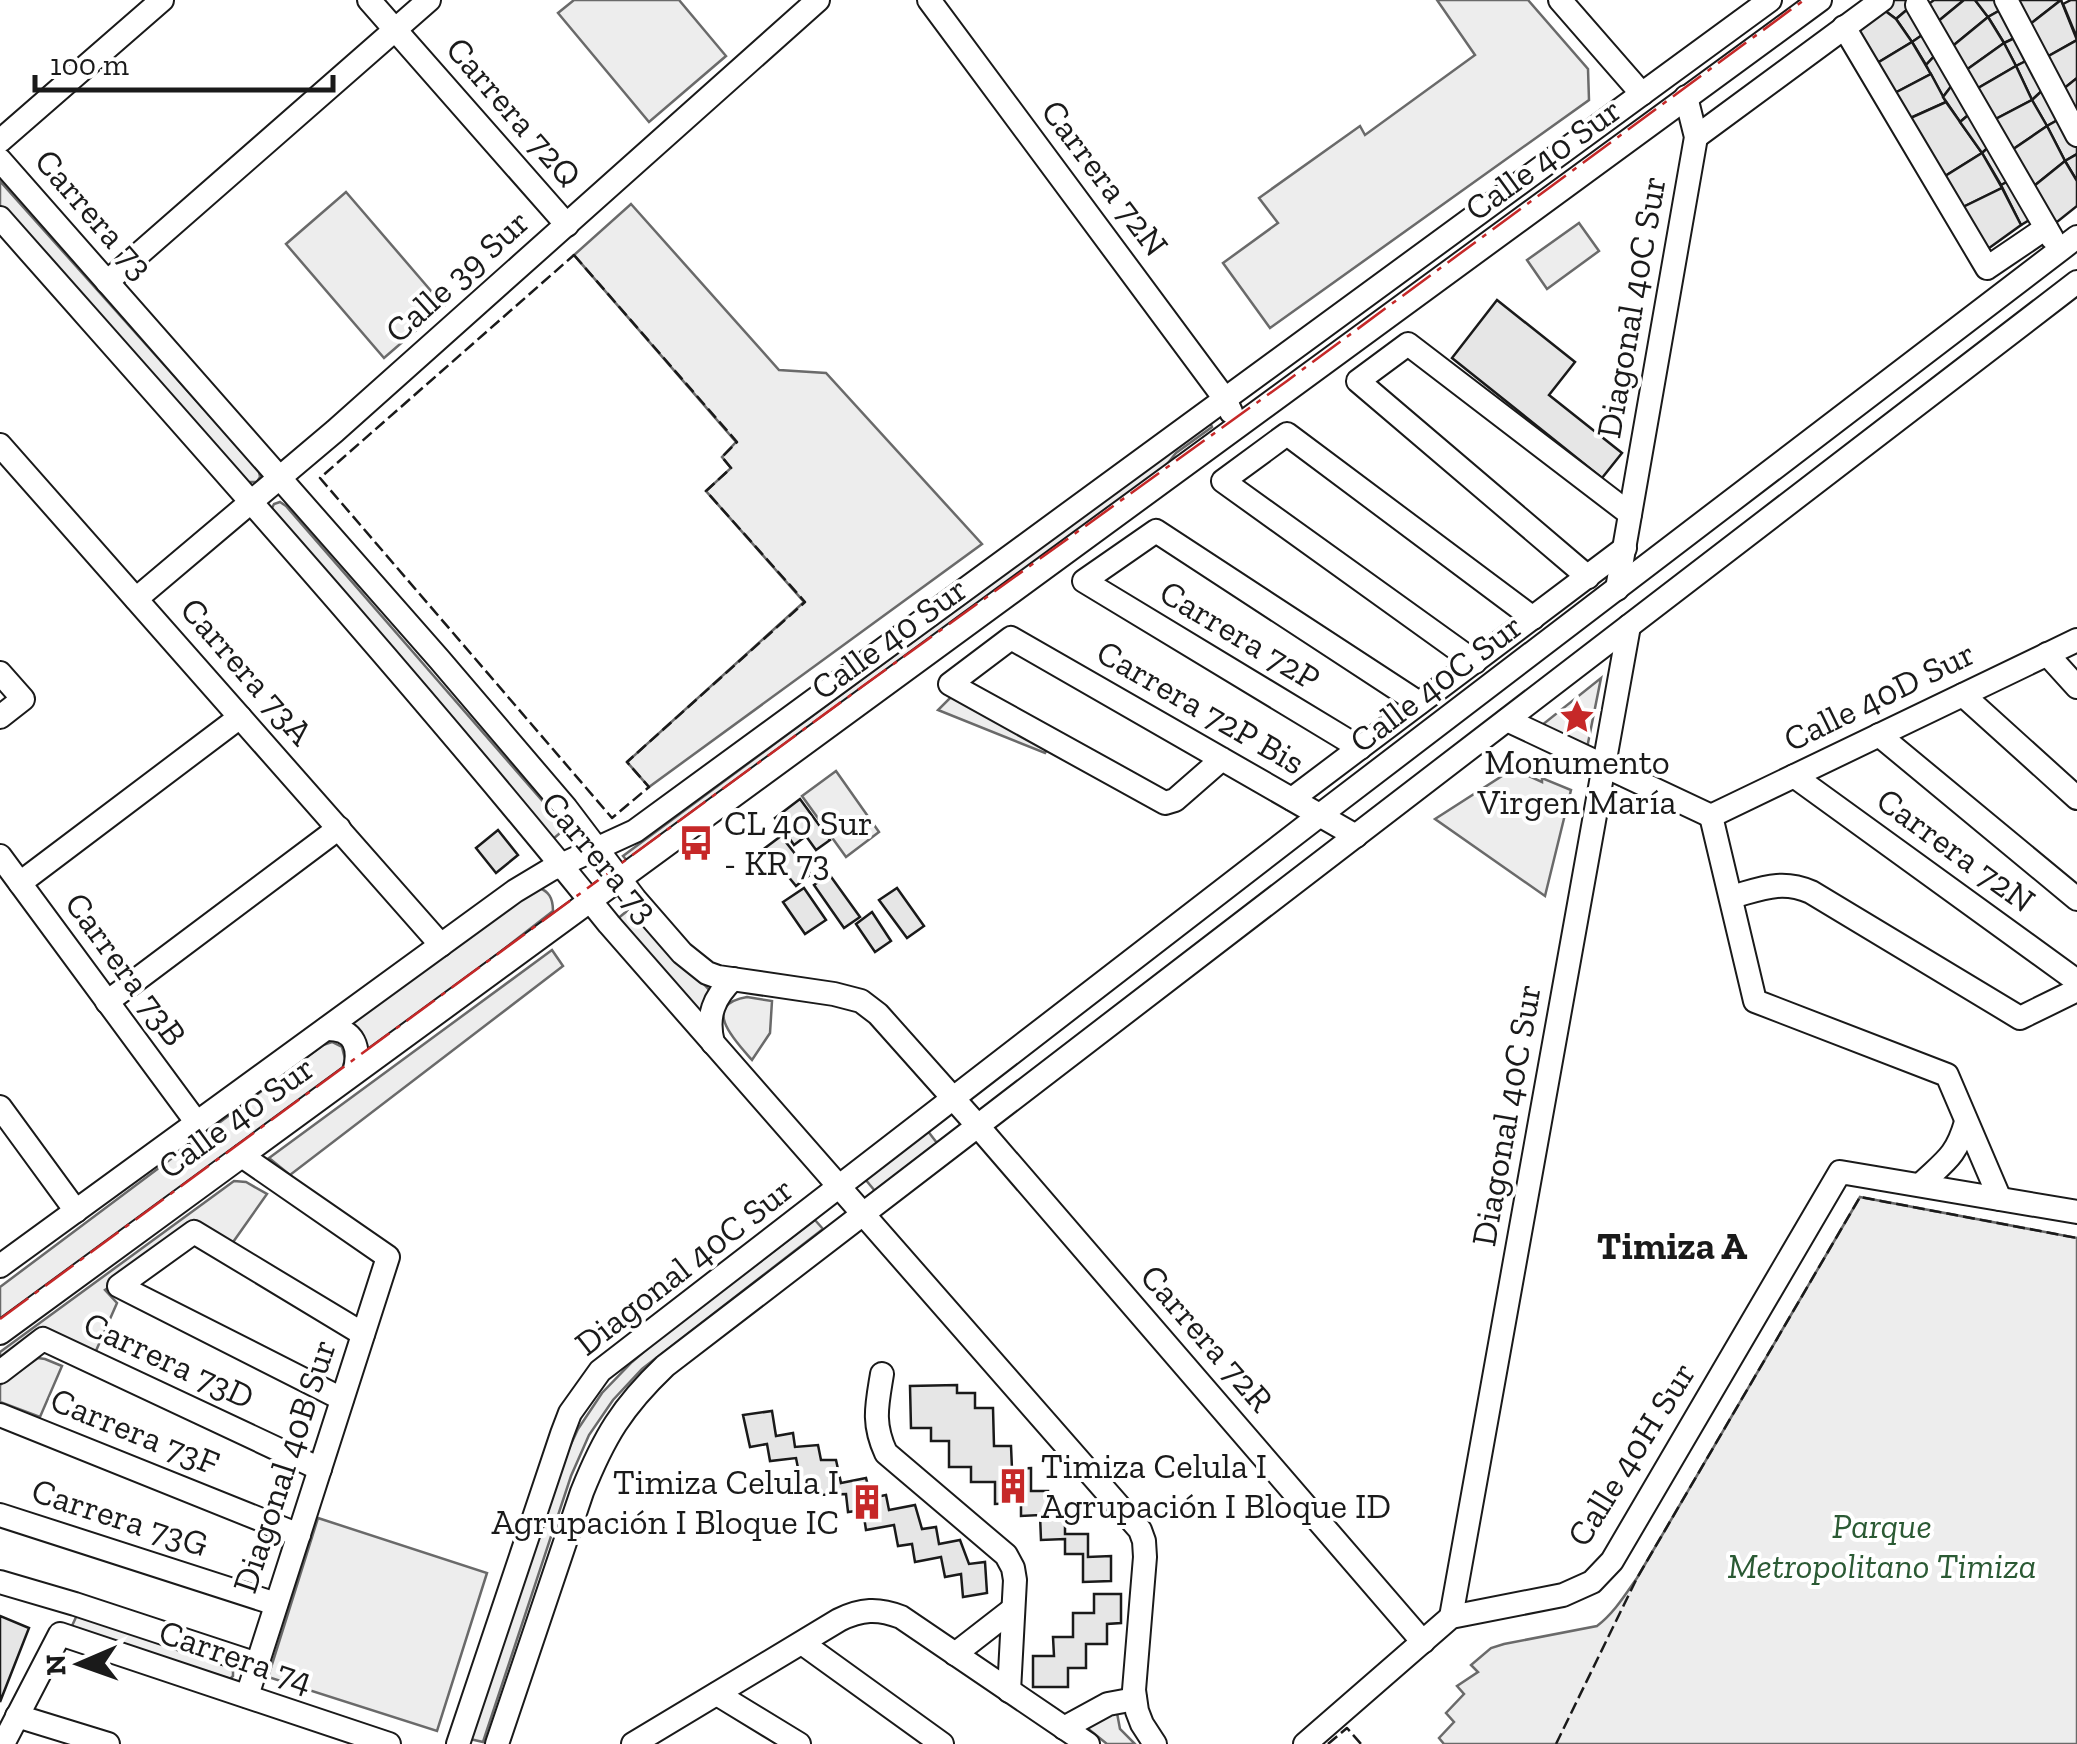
<svg xmlns="http://www.w3.org/2000/svg" width="2077" height="1744" font-family="'Zilla Slab',serif">
<rect width="100%" height="100%" fill="#fff"/>
<g fill="#ededed" stroke="#6a6a6a" stroke-width="2.5">
<polygon points="574,0 679,0 726,56 649,122 558,13"/>
<polygon points="1437,0 1528,0 1588,69 1589,100 1270,328 1223,263 1278,223 1259,198 1360,126 1365,135 1475,55"/>
<polygon points="0,181 259,471 260,477 257,482 247,482 0,206"/>
<polygon points="346,192 444,306 384,358 286,244"/>
<polygon points="631,204 779,370 826,373 982,544 649,787 627,762 804,602 706,491 731,468 722,457 736,442 574,255"/>
<polygon points="1579,223 1599,251 1547,289 1527,260"/>
<polygon points="1210,422 1212,427 1176,453 1157,477 629,863 623,856"/>
<polygon points="280,502 286,506 566,828 553,839 271,510 274,504"/>
<polygon points="1601,678 1587,748 1537,729"/>
<polygon points="951,697 1048,748 1045,753 938,710"/>
<polygon points="1513,769 1542,782 1542,778 1571,790 1545,896 1435,819"/>
<polygon points="836,771 879,832 846,857 802,796"/>
<path d="M537 887C549 891 553 898 553 911L368 1054 348 1023Z"/>
<polygon points="632,907 712,993 701,1017 616,920"/>
<polygon points="552,950 563,966 290,1175 269,1158"/>
<path d="M747 997 772 1001 770 1033 752 1060C735 1041 700 1005 747 997Z"/>
<polygon points="332,1042 342,1047 345,1059 342,1070 0,1322 0,1287 323,1045"/>
<polygon points="927,1130 937,1143 875,1191 865,1179"/>
<polygon points="234,1181 246,1182 267,1194 231,1245 196,1225 105,1290 117,1303 95,1353 46,1332 0,1367 0,1352"/>
<path d="M1860 1197 2077 1238V1744H1444L1439 1738 1454 1722 1446 1713 1464 1694 1457 1686 1478 1672 1471 1665 1491 1648 1504 1644 1597 1626C1614 1613 1625 1595 1637 1578Z"/>
<polygon points="815,1220 823,1229 642,1369 613,1400 589,1435 571,1476 483,1742 470,1739 559,1470 578,1429 602,1393 632,1362 663,1335"/>
<polygon points="38,1358 45,1359 62,1366 40,1417 0,1402 0,1385"/>
<polygon points="318,1518 487,1573 437,1731 268,1677"/>
<polygon points="77,1615 229,1667 233,1671 233,1676 230,1679 71,1628"/>
<polygon points="1117,1713 1120,1729 1135,1744 1107,1744 1086,1727 1089,1721"/>
</g>
<g fill="#e6e6e6" stroke="#1a1a1a" stroke-width="2.5">
<polygon points="1891,0 1913,0 1916,2 1896,19 1880,7"/>
<polygon points="1934,0 1964,0 1936,23 1926,6"/>
<polygon points="1964,0 1975,0 1988,17 1949,49 1936,23"/>
<polygon points="1975,0 2001,0 2004,8 1988,17"/>
<polygon points="2015,0 2061,0 2029,25"/>
<polygon points="2061,0 2077,40 2045,58 2029,25"/>
<polygon points="2071,0 2077,0 2077,38 2063,4"/>
<polygon points="1916,2 1928,31 1912,42 1896,19"/>
<polygon points="1880,7 1896,19 1912,42 1874,65 1852,28"/>
<polygon points="2004,8 2021,35 2004,43 1988,17"/>
<polygon points="1988,17 2004,43 1962,73 1949,49"/>
<polygon points="1928,31 1939,51 1926,65 1912,42"/>
<polygon points="2021,35 2032,58 2016,66 2004,43"/>
<polygon points="2077,40 2077,78 2062,90 2045,58"/>
<polygon points="1912,42 1931,74 1891,95 1874,65"/>
<polygon points="2004,43 2016,66 1973,91 1962,73"/>
<polygon points="1939,51 1956,80 1943,97 1926,65"/>
<polygon points="2032,58 2047,86 2032,100 2016,66"/>
<polygon points="2016,66 2032,100 1990,122 1973,91"/>
<polygon points="1931,74 1946,102 1906,120 1891,95"/>
<polygon points="2077,78 2077,109 2076,110 2062,90"/>
<polygon points="1956,80 1973,111 1960,122 1943,97"/>
<polygon points="2047,86 2063,117 2047,126 2032,100"/>
<polygon points="2032,100 2047,126 2009,152 1990,122"/>
<polygon points="1946,102 1982,153 1942,178 1906,120"/>
<polygon points="1973,111 1992,144 1982,153 1960,122"/>
<polygon points="2063,117 2077,143 2077,154 2065,161 2047,126"/>
<polygon points="2047,126 2065,161 2029,190 2009,152"/>
<polygon points="1992,144 2013,179 2001,185 1982,153"/>
<polygon points="1982,153 2002,188 1959,209 1942,178"/>
<polygon points="2077,154 2077,181 2065,161"/>
<polygon points="2065,161 2077,181 2077,206 2052,226 2029,190"/>
<polygon points="2013,179 2036,216 2021,225 2001,185"/>
<polygon points="2002,188 2021,225 1985,251 1959,209"/>
<polygon points="1497,300 1575,362 1549,395 1622,453 1602,478 1452,358"/>
<polygon points="800,799 830,840 816,850 806,836 794,845 775,818"/>
<polygon points="498,830 518,855 496,873 476,848"/>
<polygon points="781,836 811,874 796,886 765,848"/>
<polygon points="829,874 860,917 844,928 814,885"/>
<polygon points="804,888 826,920 805,934 783,902"/>
<polygon points="897,888 924,926 907,938 879,900"/>
<polygon points="872,912 891,941 875,952 856,924"/>
<polygon points="957,1385 957,1393 975,1393 975,1408 993,1408 994,1446 1011,1446 1012,1469 1031,1468 1031,1491 1048,1491 1048,1507 1065,1507 1065,1534 1088,1534 1088,1557 1111,1556 1111,1581 1083,1582 1083,1554 1065,1554 1065,1539 1041,1540 1040,1515 1021,1516 1021,1503 995,1504 995,1482 971,1482 971,1467 949,1467 949,1441 931,1441 931,1428 911,1428 910,1386"/>
<polygon points="772,1411 776,1436 793,1433 795,1447 818,1445 821,1460 836,1460 841,1483 866,1478 871,1498 886,1495 889,1510 915,1505 922,1529 936,1527 939,1544 960,1540 969,1564 985,1562 987,1593 963,1597 961,1574 945,1577 941,1557 915,1562 912,1544 898,1546 894,1525 866,1530 863,1510 848,1512 846,1494 817,1495 814,1478 800,1478 796,1458 770,1461 767,1444 750,1447 743,1415"/>
<polygon points="1094,1594 1121,1594 1121,1623 1107,1624 1107,1644 1086,1644 1086,1668 1068,1668 1068,1687 1033,1687 1033,1656 1054,1656 1053,1637 1073,1637 1073,1613 1094,1613"/>
<polygon points="0,1616 29,1628 0,1702"/>
</g>
<g fill="none" stroke-linecap="round" stroke-linejoin="round">
<defs>
<g id="minor">
<polyline points="369,0 567,225"/>
<polyline points="929,0 1225,399 1231,412"/>
<polyline points="1560,0 1642,94"/>
<polyline points="2006,0 2077,135"/>
<polyline points="1917,5 2052,238"/>
<polyline points="1844,27 1987,268 2046,228"/>
<polyline points="1696,137 1882,0"/>
<polyline points="0,141 162,0"/>
<polyline points="0,160 439,659 566,808 635,899 682,953 707,973 718,977 834,994 861,1001 878,1014 977,1125 1423,1642"/>
<path d="M0 218C206 451 414 682 609 924L1140 1530 1144 1541 1145 1557 1134 1690 1137 1711 1142 1724 1155 1744"/>
<polyline points="107,282 429,0"/>
<polyline points="0,445 441,945"/>
<polyline points="1588,577 1358,381 1408,344 1630,514"/>
<polyline points="1617,589 1696,137 1686,97"/>
<polyline points="136,599 335,431 818,0"/>
<polyline points="2047,654 2077,687"/>
<polyline points="1475,662 1223,481 1287,434 1533,618"/>
<polyline points="0,673 23,699 0,717"/>
<polyline points="1963,695 2077,798"/>
<polyline points="1507,720 1711,816"/>
<polyline points="1879,735 2077,899"/>
<polyline points="1360,748 1084,581 1156,531 1419,703"/>
<polyline points="1222,759 1175,800 1165,803 950,684 1011,638 1356,836"/>
<polyline points="1794,776 2077,981"/>
<polyline points="1292,799 1625,548"/>
<polyline points="1711,816 1755,1001 1947,1075 2000,1199"/>
<polyline points="1711,816 2077,640"/>
<polyline points="0,856 197,1123"/>
<polyline points="20,883 240,717"/>
<path d="M1731 897C1761 889 1781 879 1811 892L2020 1018 2077 990"/>
<polyline points="107,1002 339,828"/>
<path d="M326 1029C355 1028 361 1048 354 1073"/>
<path d="M713 1043C706 1016 714 997 733 979"/>
<polyline points="0,1107 76,1211"/>
<polyline points="242,1156 388,1257 247,1696"/>
<path d="M1920 1185C1945 1161 1956 1157 1966 1122"/>
<polyline points="0,1266 515,891 550,870 635,831 1770,0"/>
<polyline points="0,1333 1820,0"/>
<polyline points="0,1372 43,1339 320,1469"/>
<path d="M882 1374C877 1405 872 1423 886 1453L1006 1555 1013 1568 1015 1580 1009 1691"/>
<polyline points="342,1399 119,1286 194,1232 363,1334"/>
<polyline points="0,1415 299,1535"/>
<polyline points="0,1515 276,1604"/>
<polyline points="0,1582 75,1604 257,1664"/>
<polyline points="1451,1617 1629,626"/>
<polyline points="802,1643 942,1744"/>
<polyline points="955,1654 1013,1609"/>
<polyline points="717,1694 799,1744"/>
<polyline points="17,1716 108,1744"/>
<polyline points="1064,1728 1108,1704 1135,1699"/>
<polyline points="3,1744 60,1634 389,1744"/>
<polyline points="458,1744 562,1434 570,1413 600,1371 1320,815 2077,237"/>
<path d="M497 1744 582 1492C604 1437 622 1407 665 1366L2077 282"/>
<path d="M633 1744 839 1620C861 1609 878 1608 901 1617L1088 1744"/>
<polyline points="1305,1744 1451,1617 1563,1595 1592,1582 1612,1561 1840,1172 2077,1212"/>
</g>
</defs>
<use href="#minor" stroke="#1a1a1a" stroke-width="26"/>
<use href="#minor" stroke="#fff" stroke-width="22"/>
<g stroke="#1a1a1a" stroke-width="2.5" stroke-dasharray="12 5" stroke-linecap="butt">
<polygon points="574,255 737,442 722,457 731,468 706,491 805,602 627,762 649,787 612,818 320,478"/>
<polyline points="1328,1744 1347,1728 1361,1744"/>
<polyline points="1556,1744 1637,1578 1860,1197 2077,1238"/>
</g>
<polyline stroke="#c62828" stroke-width="2.5" stroke-dasharray="35 8 5 8" stroke-linecap="butt" points="0,1319 863,686 1287,381 1804,0"/>
</g>
<defs>
<symbol id="sight-bare" viewBox="-9 -9 18 18"><path d="M0-6L1.8-2.2L6-1.7L2.9 1.2L3.7 5.4L0 3.3L-3.7 5.4L-2.9 1.2L-6-1.7L-1.8-2.2Z" fill="#c62828" stroke="#fff" stroke-width="2.5" paint-order="stroke"/></symbol>
<symbol id="bus-bare" viewBox="-9 -9 18 18"><path d="M-5-6H5V4H4V6H2V4H-2V6H-4V4H-5ZM-3.5-4V0h7V-4ZM-3.5 1.2v1.5H-2V1.2ZM2 1.2v1.5H3.5V1.2Z" fill="#c62828" stroke="#fff" stroke-width="2.5" paint-order="stroke"/></symbol>
<symbol id="building-bare" viewBox="-9 -9 18 18"><path d="M-4-6H4V6H1V3H-1V6H-4ZM-2.5-4.3h1.7v1.8h-1.7ZM.8-4.3h1.7v1.8H.8ZM-2.5-1h1.7V.8h-1.7ZM.8-1h1.7V.8H.8Z" fill="#c62828" stroke="#fff" stroke-width="2.5" paint-order="stroke"/></symbol>
</defs>
<g fill-rule="evenodd">
<use href="#sight-bare" x="1552" y="692" width="50" height="50"/>
<use href="#bus-bare" x="671" y="818" width="50" height="50"/>
<use href="#building-bare" x="988" y="1461" width="50" height="50"/>
<use href="#building-bare" x="842" y="1477" width="50" height="50"/>
</g>
<g text-anchor="middle" stroke-width="8" stroke-linejoin="round" paint-order="stroke">
<g font-size="35" fill="#1a1a1a" stroke="#fff">
<text transform="translate(514 112) rotate(49)" y="12">Carrera 72Q</text>
<text transform="translate(1543 159) rotate(-36)" y="12">Calle 40 Sur</text>
<text transform="translate(1105 178) rotate(53)" y="12">Carrera 72N</text>
<text transform="translate(94 214) rotate(49)" y="12">Carrera 73</text>
<text transform="translate(457 276) rotate(-42)" y="12">Calle 39 Sur</text>
<text transform="translate(1631 307) rotate(-80)" y="12">Diagonal 40C Sur</text>
<text transform="translate(1240 635) rotate(31)" y="12">Carrera 72P</text>
<text transform="translate(889 638) rotate(-36)" y="12">Calle 40 Sur</text>
<text transform="translate(247 671) rotate(49)" y="12">Carrera 73A</text>
<text transform="translate(1436 683) rotate(-37)" y="12">Calle 40C Sur</text>
<text transform="translate(1879 696) rotate(-26)" y="12">Calle 40D Sur</text>
<text transform="translate(1201 707) rotate(30)" y="12">Carrera 72P Bis</text>
<text transform="translate(1956 850) rotate(36)" y="12">Carrera 72N</text>
<text transform="translate(600 857) rotate(50)" y="12">Carrera 73</text>
<text transform="translate(126 969) rotate(54)" y="12">Carrera 73B</text>
<text transform="translate(1506 1115) rotate(-80)" y="12">Diagonal 40C Sur</text>
<text transform="translate(236 1117) rotate(-36)" y="12">Calle 40 Sur</text>
<text transform="translate(684 1266) rotate(-38)" y="12">Diagonal 40C Sur</text>
<text transform="translate(1207 1338) rotate(49)" y="12">Carrera 72R</text>
<text transform="translate(169 1360) rotate(25)" y="12">Carrera 73D</text>
<text transform="translate(135 1431) rotate(22)" y="12">Carrera 73F</text>
<text transform="translate(1631 1454) rotate(-58)" y="12">Calle 40H Sur</text>
<text transform="translate(284 1466) rotate(-72)" y="12">Diagonal 40B Sur</text>
<text transform="translate(120 1517) rotate(18)" y="12">Carrera 73G</text>
<text transform="translate(236 1656) rotate(19)" y="12">Carrera 74</text>
</g>
<g font-size="35" fill="#1a1a1a" stroke="#fff" text-anchor="start">
<text x="1577" y="774" text-anchor="middle">Monumento<tspan x="1577" dy="40">Virgen María</tspan></text>
<text x="724" y="835">CL 40 Sur<tspan x="724" dy="40">- KR 73</tspan></text>
<text x="1041" y="1478">Timiza Celula I<tspan x="1041" dy="40">Agrupación I Bloque ID</tspan></text>
<text x="839" y="1494" text-anchor="end">Timiza Celula I<tspan x="839" dy="40">Agrupación I Bloque IC</tspan></text>
</g>
<g font-size="35" font-style="italic" fill="#2b5a34" stroke="#fff">
<text x="1882" y="1538">Parque<tspan x="1882" dy="40">Metropolitano Timiza</tspan></text>
</g>
<g font-size="38" font-weight="bold" fill="#1a1a1a" stroke="#fff">
<text x="1672" y="1259">Timiza A</text>
</g>
</g>
<g transform="translate(80 1664) rotate(268)" stroke="#ffffff" stroke-width="8" paint-order="stroke">
<path d="M0-8L18 38L0 25L-18 38Z" fill="#1a1a1a"/>
<text y="-15" font-size="28" font-weight="bold" text-anchor="middle" fill="#1a1a1a">N</text>
</g>
<path d="M35 75v15h298v-15" fill="none" stroke="#1a1a1a" stroke-width="5"/>
<text x="50" y="75" font-size="30" fill="#1a1a1a" stroke="#ffffff" stroke-width="8" paint-order="stroke">100 m</text>
</svg>
